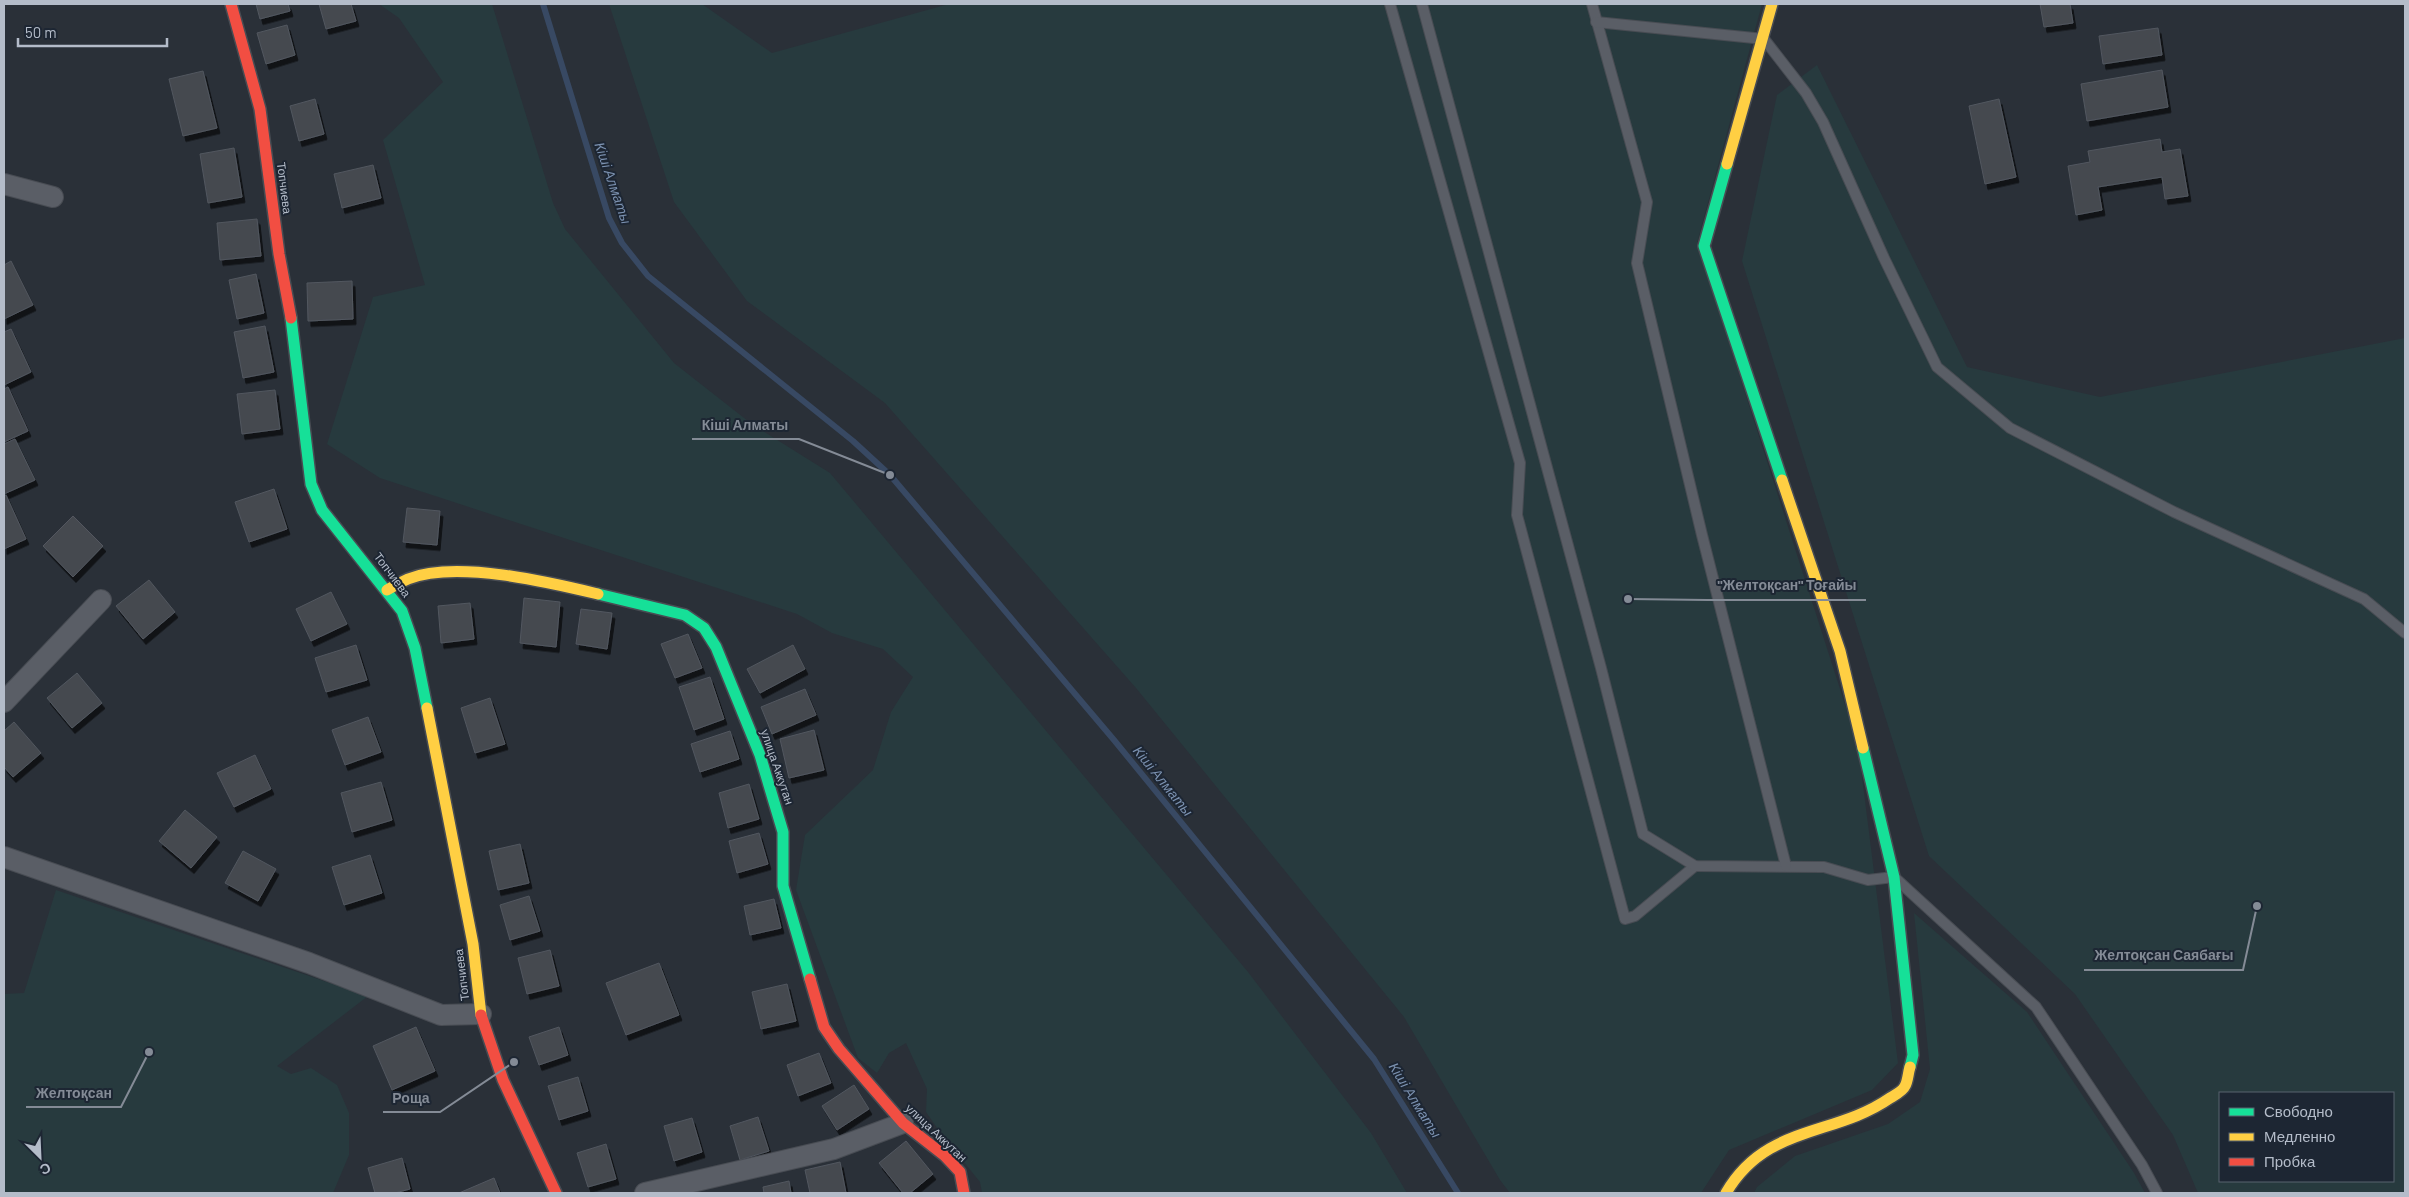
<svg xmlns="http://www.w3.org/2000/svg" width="2409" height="1197" font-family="Barlow,sans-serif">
<defs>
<filter id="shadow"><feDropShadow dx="3" dy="5.5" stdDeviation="0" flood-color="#0009"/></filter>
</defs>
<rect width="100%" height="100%" fill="#2a3038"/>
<g fill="#273a3e" fill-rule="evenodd">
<polygon points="379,4 492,4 553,203 565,229 674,363 753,425 830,473 1248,972 1371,1133 1407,1193 982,1193 980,1182 942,1135 926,1112 927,1089 906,1043 889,1053 877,1073 858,1058 796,890 805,835 873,770 891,712 913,677 883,649 832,633 797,614 380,478 327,444 373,297 425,285 383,140 443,82 399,18"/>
<polygon points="609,4 702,4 772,53 949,4 1762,4 1697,243 1858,745 1898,1063 1872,1090 1729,1150 1701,1193 1510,1193 1500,1180 1404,1017 1136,688 885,403 747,301 674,202"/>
<path d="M1817 65 1967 367 2100 397 2405 338V1193H2198L2173 1135 2075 994 1929 856 1742 261 1777 95ZM2220 1093H2393V1181H2220Z"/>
<polygon points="56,890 368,996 277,1066 291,1074 311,1068 337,1085 349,1113 349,1155 333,1193 4,1193 4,994 24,993"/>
<polygon points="1914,913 2027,1012 2134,1173 2145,1193 1754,1193 1757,1187 1795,1156 1888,1124 1920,1102 1930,1069"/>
</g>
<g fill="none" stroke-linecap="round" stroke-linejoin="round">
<polyline stroke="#384963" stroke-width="6" points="543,4 609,218 622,243 648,276 853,441 890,475 1114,740 1374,1059 1458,1193"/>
</g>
<g fill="#444950" stroke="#52575f" filter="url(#shadow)">
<polygon points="256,4 288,4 290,11 260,19"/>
<polygon points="319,4 351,4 356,21 326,29"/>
<polygon points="2040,4 2070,4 2073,23 2044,27"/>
<polygon points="287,25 295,55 266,64 257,33"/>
<polygon points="2158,28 2162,55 2103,64 2099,36"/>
<polygon points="2162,70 2168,107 2087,121 2081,84"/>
<polygon points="203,71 217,128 183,136 169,79"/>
<polygon points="315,99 324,134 299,141 290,106"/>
<polygon points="1999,99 2016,177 1985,184 1969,106"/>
<polygon points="2160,139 2162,152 2180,149 2188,196 2165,199 2162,177 2098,187 2102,210 2076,215 2068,166 2090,162 2088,151"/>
<polygon points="234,148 242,197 208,203 200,154"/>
<polygon points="373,165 381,198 342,208 334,174"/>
<polygon points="257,219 261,256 220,260 217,223"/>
<polygon points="11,261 33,305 4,319 4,265"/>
<polygon points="256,274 264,313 237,319 229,280"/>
<polygon points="352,281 353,319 308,321 307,283"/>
<polygon points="265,326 274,372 243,378 234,332"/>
<polygon points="11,329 31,372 4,385 4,332"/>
<polygon points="8,387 28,431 4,442 4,389"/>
<polygon points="275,390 280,429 242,434 237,394"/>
<polygon points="15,439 35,480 4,494 4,444"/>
<polygon points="274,489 287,529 249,542 235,502"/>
<polygon points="6,495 26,539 4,549 4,496"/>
<polygon points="407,508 440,511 437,545 403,542"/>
<polygon points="73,516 103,546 73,577 43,546"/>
<polygon points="149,580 175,612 143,639 116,606"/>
<polygon points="331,592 347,624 311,641 296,609"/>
<polygon points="524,598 560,602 556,647 520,643"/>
<polygon points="470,603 474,639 441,643 438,606"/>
<polygon points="581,609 612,613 607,649 576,644"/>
<polygon points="688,634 702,668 675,678 661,644"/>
<polygon points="356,645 367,680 326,692 315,658"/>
<polygon points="793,645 805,669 760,693 747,669"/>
<polygon points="77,673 102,703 72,728 47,698"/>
<polygon points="710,677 724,719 694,730 679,687"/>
<polygon points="805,689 816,715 772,734 761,707"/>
<polygon points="490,698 505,744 475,753 461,708"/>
<polygon points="368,717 381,752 345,765 332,730"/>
<polygon points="14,722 41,753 13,777 4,767 4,731"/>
<polygon points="814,730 824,770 789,778 780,739"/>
<polygon points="730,731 739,759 700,772 691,744"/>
<polygon points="255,755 271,789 234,807 217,773"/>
<polygon points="381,782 392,820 352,832 341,793"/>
<polygon points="749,784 759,819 728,828 719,793"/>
<polygon points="185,810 217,837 191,868 159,841"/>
<polygon points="759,833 768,864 737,873 729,841"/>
<polygon points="520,844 529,883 498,890 489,851"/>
<polygon points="243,851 276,869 258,901 225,883"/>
<polygon points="370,855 382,893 344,905 332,867"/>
<polygon points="529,896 540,931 510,940 500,905"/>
<polygon points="774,899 781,928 750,935 744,906"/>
<polygon points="550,950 559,986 527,994 518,958"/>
<polygon points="659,963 679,1015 626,1035 606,983"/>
<polygon points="787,984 796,1021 761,1029 752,992"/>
<polygon points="416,1027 435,1071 392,1090 373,1046"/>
<polygon points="559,1027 568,1055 539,1065 529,1037"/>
<polygon points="819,1053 831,1083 798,1096 787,1065"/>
<polygon points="578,1077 588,1111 559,1120 548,1086"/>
<polygon points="854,1085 869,1109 837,1130 822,1106"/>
<polygon points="758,1117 769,1151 740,1160 730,1126"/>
<polygon points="692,1118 702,1152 674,1161 664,1126"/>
<polygon points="906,1141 933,1174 910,1193 903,1193 879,1163"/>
<polygon points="606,1144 616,1179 588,1187 577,1153"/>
<polygon points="402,1158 410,1189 395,1193 375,1193 368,1168"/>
<polygon points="840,1162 846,1193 810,1193 805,1170"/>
<polygon points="494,1178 500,1193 459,1193"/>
<polygon points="789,1181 791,1193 764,1193 763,1187"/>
</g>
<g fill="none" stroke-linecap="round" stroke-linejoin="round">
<defs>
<g id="lane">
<polyline points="1390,4 1520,463 1517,515 1625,919 1635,916 1695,866"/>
<polyline points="1422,4 1601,668 1643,834 1695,866 1824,867 1868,880 1894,877 2036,1007 2142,1165 2157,1193"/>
<polyline points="1592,4 1647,202 1637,263 1702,535 1786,866"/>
<polyline points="1596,22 1764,39 1806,93 1823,122 1884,258 1937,367 2010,428 2174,512 2364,599 2405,633"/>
</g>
<g id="street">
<polyline points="4,184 53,197"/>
<polyline points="4,702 101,600"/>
<polyline points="4,857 309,963 441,1015 481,1014"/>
<polyline points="645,1193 834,1149 903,1123"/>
</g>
<g id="fast">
<polyline points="1727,164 1704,246 1782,480"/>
<polyline points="291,318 311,484 322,510 402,611 415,648 427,708"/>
<polyline points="598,594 685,615 704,628 716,647 760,755 783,832 783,886 810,979"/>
<polyline points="1863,748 1894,877 1913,1055 1910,1067"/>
</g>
<g id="slow">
<polyline points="1727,164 1772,4"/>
<polyline points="1782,480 1840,651 1863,748"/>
<path d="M387 590C394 586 401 582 408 579 456 560 548 582 598 594"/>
<polyline points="427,708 473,944 481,1015"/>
<path d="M1726 1193C1766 1124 1834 1137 1890 1098 1895 1095 1903 1091 1905 1086 1908 1081 1908 1073 1910 1067"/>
</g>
<g id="jam">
<polyline points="231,4 260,109 279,254 291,318"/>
<polyline points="810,979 824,1027 839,1049 903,1123 945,1156 960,1172 964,1193"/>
<polyline points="481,1015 503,1080 556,1193"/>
</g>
</defs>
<use href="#lane" stroke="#484c53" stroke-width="12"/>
<use href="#street" stroke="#484c53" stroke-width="22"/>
<use href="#fast" stroke="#484c53" stroke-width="14"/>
<use href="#slow" stroke="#484c53" stroke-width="14"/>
<use href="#jam" stroke="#484c53" stroke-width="14"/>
<use href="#lane" stroke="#5a5e66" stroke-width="10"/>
<use href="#street" stroke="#5a5e66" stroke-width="20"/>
<use href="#fast" stroke="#16e098" stroke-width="11"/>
<use href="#slow" stroke="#ffcf43" stroke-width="11"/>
<use href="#jam" stroke="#f24e42" stroke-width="11"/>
</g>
<g text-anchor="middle" stroke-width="4" stroke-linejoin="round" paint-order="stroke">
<g font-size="12" fill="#b4bcc9" stroke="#1d2633">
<text transform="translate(284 188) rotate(83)" y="4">Топчиева</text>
<text transform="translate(392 575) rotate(53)" y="4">Топчиева</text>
<text transform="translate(777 767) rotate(71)" y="4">улица Аккутан</text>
<text transform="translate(462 975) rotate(-97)" y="4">Топчиева</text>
<text transform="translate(936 1133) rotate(43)" y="4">улица Аккутан</text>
</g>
<g font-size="14" font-style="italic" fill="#7c92b1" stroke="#1d2633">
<text transform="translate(613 183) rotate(71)" y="5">Кіші Алматы</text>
<text transform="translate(1163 781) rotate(51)" y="5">Кіші Алматы</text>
<text transform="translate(1415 1100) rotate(58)" y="5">Кіші Алматы</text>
</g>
</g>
<path fill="none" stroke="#848b96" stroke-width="2" d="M890 475L799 439H692M1628 599L1707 600H1866M2257 906L2243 970H2084M149 1052L121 1107H26M514 1062L440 1112H383"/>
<g fill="#848b96" stroke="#1d2633" stroke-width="2">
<circle cx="890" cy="475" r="5"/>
<circle cx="1628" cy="599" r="5"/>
<circle cx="2257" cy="906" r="5"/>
<circle cx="149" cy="1052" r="5"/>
<circle cx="514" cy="1062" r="5"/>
</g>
<g font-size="14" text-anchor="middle" font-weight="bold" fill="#848b96" stroke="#1d2633" stroke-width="4" stroke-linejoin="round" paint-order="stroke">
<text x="745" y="430">Кіші Алматы</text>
<text x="1787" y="590">"Желтоқсан" Тоғайы</text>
<text x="2164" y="960">Желтоқсан Саябағы</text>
<text x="74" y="1098">Желтоқсан</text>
<text x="411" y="1103">Роща</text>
</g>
<rect width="2409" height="1197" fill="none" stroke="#b4bcc9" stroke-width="10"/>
<rect x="2219" y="1092" width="175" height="90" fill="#1d2633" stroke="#59626f"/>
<rect x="2229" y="1108" width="25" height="8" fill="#16e098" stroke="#59626f"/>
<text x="2264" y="1117" font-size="15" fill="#b4bcc9">Свободно</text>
<rect x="2229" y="1133" width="25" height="8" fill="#ffcf43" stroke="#59626f"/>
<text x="2264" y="1142" font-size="15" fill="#b4bcc9">Медленно</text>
<rect x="2229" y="1158" width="25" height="8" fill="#f24e42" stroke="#59626f"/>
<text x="2264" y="1167" font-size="15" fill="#b4bcc9">Пробка</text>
<g transform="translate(40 1157) rotate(156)" stroke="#1d2633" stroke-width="4" paint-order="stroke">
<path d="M0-4L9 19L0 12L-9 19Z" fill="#b4bcc9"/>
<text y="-8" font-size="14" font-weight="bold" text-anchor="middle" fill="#b4bcc9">С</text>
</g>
<path d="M18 38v8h149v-8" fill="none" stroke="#b4bcc9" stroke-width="2.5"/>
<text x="25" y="38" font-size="15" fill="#b4bcc9" stroke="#1d2633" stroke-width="4" paint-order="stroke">50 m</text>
</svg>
